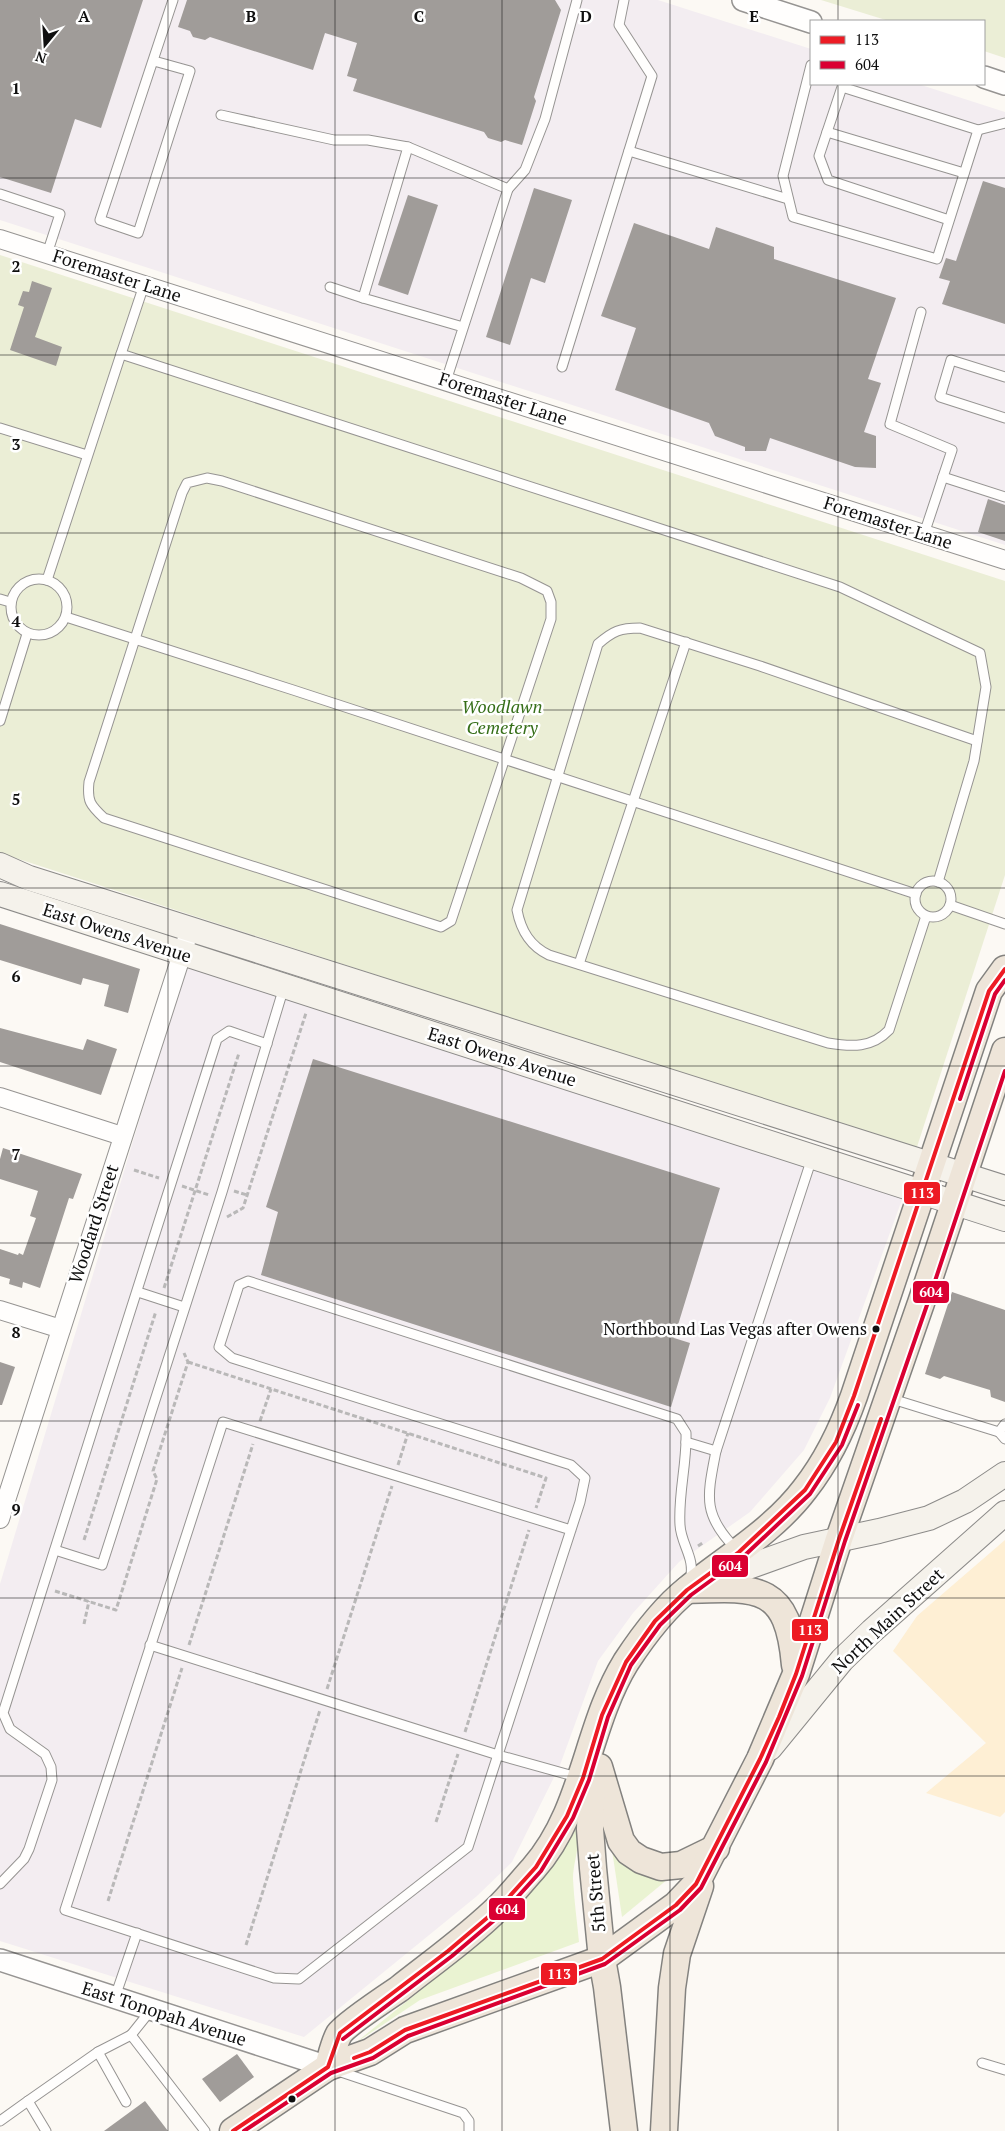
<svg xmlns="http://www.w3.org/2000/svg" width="1005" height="2131" font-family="'PT Serif',serif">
<rect width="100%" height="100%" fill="#fcf9f4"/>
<g fill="#f3edf1">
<polygon points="0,0 658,0 811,49 811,84 918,84 1005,112 1005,545 0,220"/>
<polygon points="186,965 904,1194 830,1398 804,1450 750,1512 679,1562 633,1613 598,1661 560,1765 512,1862 477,1896 304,2037 0,1941 0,1584"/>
</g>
<g fill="#eaf3d2">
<path d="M571 1828H577C581 1845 573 1862 573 1879 574 1900 577 1921 579 1942L420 2000 354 2044 422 1989 478 1937Z"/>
<polygon points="612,1850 668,1879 622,1917"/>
</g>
<polygon fill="#feefd4" points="1005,1540 1005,1812 1000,1817 926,1793 986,1743 893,1651 917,1616"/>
<g fill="#ebeed6">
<polygon points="821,0 1005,0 1005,58 984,51 984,21 889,21"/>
<polygon points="0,255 1005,581 1005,875 916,1150 0,853"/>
</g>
<g fill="#a09c99">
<polygon points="0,0 143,0 101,128 75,119 51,193 0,177"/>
<polygon points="187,0 555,0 561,10 534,97 536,101 522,145 505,140 501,142 488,138 484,132 353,91 357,79 347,76 357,43 325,33 313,70 210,37 205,40 193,37 190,31 178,27"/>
<polygon points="983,181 1005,188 1005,324 942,304 950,281 939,278 946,258 956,261"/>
<polygon points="534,188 572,200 545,283 531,278 510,345 486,337"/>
<polygon points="408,195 438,205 408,295 378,285"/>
<polygon points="634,223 709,249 716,227 774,247 774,259 896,298 868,379 881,383 864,432 876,436 876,468 855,467 770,438 766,451 745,451 745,447 715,436 709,423 615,390 636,328 601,316"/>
<polygon points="32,281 52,288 35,337 62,347 56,366 10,350 24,307 18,305 23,291 29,292"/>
<polygon points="988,499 1005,505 1005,541 978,532"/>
<polygon points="0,924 140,969 128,1013 104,1006 109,985 83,978 81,985 0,960"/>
<polygon points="0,1028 83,1050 87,1039 117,1049 101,1095 0,1062"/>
<polygon points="313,1059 720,1188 674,1338 690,1343 671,1407 261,1275 278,1212 266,1207"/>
<polygon points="3,1148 82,1174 73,1199 69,1198 40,1288 23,1282 22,1288 9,1284 10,1279 0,1276 0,1249 18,1255 19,1253 23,1255 36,1218 30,1216 38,1191 0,1179 0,1159"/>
<polygon points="952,1292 1005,1310 1005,1402 991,1397 990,1390 944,1376 940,1379 925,1374"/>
<polygon points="0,1362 15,1367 2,1405 0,1405"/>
<polygon points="237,2054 254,2077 220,2102 202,2079"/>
<polygon points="145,2101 168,2131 104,2131"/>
</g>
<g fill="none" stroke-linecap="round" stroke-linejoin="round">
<defs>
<g id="service">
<polyline points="154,61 190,71 138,233 100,220 173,0"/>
<polyline points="811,65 783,176 793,217 937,259 978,130 842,87 819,156 828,180 949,220"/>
<polyline points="221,115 334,140 368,140 408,147"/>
<polyline points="978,130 1005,123"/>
<polyline points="827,132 964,173"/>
<polyline points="629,151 788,199"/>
<polyline points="508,189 525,170 545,119 577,0"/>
<polyline points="0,194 60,214 47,254"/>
<polyline points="330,287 363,298"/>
<polyline points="921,312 890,424 952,450 924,534"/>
<polyline points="121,354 144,285"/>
<polyline points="562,367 652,76 619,25 624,0"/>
<polyline points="1005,377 951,360 940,397 1005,418"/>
<polyline points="446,381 508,189 408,147 363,298 463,327"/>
<polyline points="0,428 87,455"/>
<polyline points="943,477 1005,497"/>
<path d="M207 478 222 481 521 578 547 591 551 602V619L451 921 441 927 104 818C90 805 87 801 89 782L182 493 187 483Z"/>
<circle cx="39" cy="607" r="28"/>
<polyline points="47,580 121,354 840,587 980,653 986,687 974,761 938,882"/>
<polyline points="0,599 10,602"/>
<path d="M66 617C350 707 632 802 916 894"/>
<polyline points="0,721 27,634"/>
<circle cx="933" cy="899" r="18"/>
<polyline points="950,905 1005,924"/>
<path d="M926 916 889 1030C872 1048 852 1047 828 1043L549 955C530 946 521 931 517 910L598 644C613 631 620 628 640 628L760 666 977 741"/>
<polyline points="579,964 686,642"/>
<polyline points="138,1292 184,1307"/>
<polyline points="889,1398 999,1432"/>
<polyline points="1005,1424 999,1432 1005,1439"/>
<polyline points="686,1442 716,1451"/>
<path d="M571 1530 223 1422 65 1910 274 1978 299 1979 468 1847 580 1502 585 1478 571 1465 232 1358 219 1347 239 1285 248 1281 677 1419 686 1433C687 1464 678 1494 680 1525 681 1545 696 1558 690 1580"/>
<polyline points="55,1550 102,1565 222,1192 284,987"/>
<path d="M737 1550C702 1515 707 1497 716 1451L812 1158"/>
<polyline points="150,1645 498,1755 577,1777"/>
<path d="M0 1884 24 1859 29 1849 52 1780 51 1767 45 1754 10 1729 3 1713C74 1488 145 1264 217 1039L229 1031 267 1044"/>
<polyline points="115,1997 137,1933"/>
<polyline points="131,2035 151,2010"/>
<polyline points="98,2052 131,2035 205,2131"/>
<polyline points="982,2063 1005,2070"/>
<polyline points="338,2071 463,2113 469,2121 469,2131"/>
<polyline points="0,2121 28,2101"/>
<polyline points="46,2131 28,2101 98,2052 126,2102"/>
</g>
<g id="minor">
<polyline points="0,239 1005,560"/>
<polyline points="0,1097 122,1136"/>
<polyline points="0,1310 61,1329"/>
<polyline points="0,1519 190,929"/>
</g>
<g id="tertiary">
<polyline points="743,0 811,22"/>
<polyline points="984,77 1005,84"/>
<polyline points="0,1960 328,2067"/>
</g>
<g id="secondary">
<polyline points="0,865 29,878 190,929 1005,1188"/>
<polyline points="0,894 1005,1219"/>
<polyline points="701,1584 804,1547 879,1531 929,1518 965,1501 1005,1474"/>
<polyline points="770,1748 842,1660 872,1631 1005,1513"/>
</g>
<g id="primary">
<path d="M687 1590C758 1587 788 1584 795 1665"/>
<polyline points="599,1767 621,1841 629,1852 641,1860 661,1867 681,1865 716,1848"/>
<polyline points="592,1770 590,1829 593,1868 602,1959 607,1987 624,2131"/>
<path d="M328 2067C331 2057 334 2043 339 2034 345 2025 387 1997 399 1989 433 1962 470 1936 501 1905 512 1894 522 1881 533 1869 585 1810 586 1727 626 1662 643 1636 664 1608 688 1589 728 1557 774 1530 805 1489 827 1461 842 1430 854 1396L989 991 1005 969"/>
<polyline points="233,2131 328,2067 370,2052 405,2030 602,1959 676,1905 696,1884 760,1759 796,1674 839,1539 921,1303 1005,1051"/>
<polyline points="664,2131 672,1988 677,1954 700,1886"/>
</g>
</defs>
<use href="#service" stroke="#969492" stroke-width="11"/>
<use href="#minor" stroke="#969492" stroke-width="20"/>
<use href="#tertiary" stroke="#969492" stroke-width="24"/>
<use href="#secondary" stroke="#8c8b89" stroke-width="26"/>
<use href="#primary" stroke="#83827f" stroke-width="29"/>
<g stroke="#b9b8b8" stroke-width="3" stroke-dasharray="5 2.5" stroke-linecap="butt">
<polyline points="134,1170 159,1178"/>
<polyline points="182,1186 209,1195"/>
<polyline points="234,1191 247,1195"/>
<polyline points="227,1217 243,1208 306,1013"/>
<polyline points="164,1288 239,1053"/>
<polyline points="188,1362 546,1478 536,1508"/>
<polyline points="260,1421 271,1389"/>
<polyline points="398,1465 408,1433"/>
<polyline points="84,1540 156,1311"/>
<polyline points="698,1546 704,1542"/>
<polyline points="55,1591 116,1610 157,1479 153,1471 188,1362 184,1353"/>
<polyline points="84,1624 89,1601"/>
<polyline points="189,1645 253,1444"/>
<polyline points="327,1689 392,1486"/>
<polyline points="465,1732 529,1530"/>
<polyline points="436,1822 458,1754"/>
<polyline points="108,1901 182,1668"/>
<polyline points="246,1945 320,1710"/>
</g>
<use href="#service" stroke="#fffefd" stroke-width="9"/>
<use href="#minor" stroke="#fffefd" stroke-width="18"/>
<use href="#tertiary" stroke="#fffefd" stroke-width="21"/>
<use href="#secondary" stroke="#f5f2eb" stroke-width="24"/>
<use href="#primary" stroke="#eee5d9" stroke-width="26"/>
<defs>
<g id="bus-1">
<polyline points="354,2058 370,2052 405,2030 602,1959 676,1905 696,1884 760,1759 779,1717 796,1674 839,1539 881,1419"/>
<polyline points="233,2131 328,2067 340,2033 448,1951 500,1907 536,1867 567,1816 583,1778 602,1715 626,1662 655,1621 687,1590 739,1552 805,1490 836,1442 854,1396 989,991 1005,969"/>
</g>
<g id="bus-2">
<polyline points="960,1099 995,994 1005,980"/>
<polyline points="343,2039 452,1956 504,1912 541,1871 573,1818 589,1780 608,1717 631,1665 660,1625 691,1595 743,1557 810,1494 842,1445 858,1405"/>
<polyline points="244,2131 331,2073 373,2058 408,2036 605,1964 680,1910 701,1888 766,1762 802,1676 845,1541 927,1305 1005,1071"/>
</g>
</defs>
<use href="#bus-1" stroke="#fff" stroke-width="8"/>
<use href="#bus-2" stroke="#fff" stroke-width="8"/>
<use href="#bus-1" stroke="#ed1b24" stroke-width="4"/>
<use href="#bus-2" stroke="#da0032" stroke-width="4"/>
</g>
<path fill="none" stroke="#0f0f0f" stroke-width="1" stroke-opacity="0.55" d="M168 0V2131M335 0V2131M502 0V2131M670 0V2131M838 0V21M838 84V2131M0 178H1005M0 355H1005M0 533H1005M0 710H1005M0 888H1005M0 1066H1005M0 1243H1005M0 1421H1005M0 1598H1005M0 1776H1005M0 1953H1005"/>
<g fill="#0f0f0f" stroke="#fff" stroke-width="2">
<circle cx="876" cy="1329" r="4.5"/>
<circle cx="292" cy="2099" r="4.5"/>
</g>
<g text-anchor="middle" stroke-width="5" stroke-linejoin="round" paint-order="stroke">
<g font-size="17" fill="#0f0f0f" stroke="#fff" text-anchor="end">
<text x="867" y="1335">Northbound Las Vegas after Owens</text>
</g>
<g font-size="18" fill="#0f0f0f" stroke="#fff">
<text transform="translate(117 276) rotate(18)" y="6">Foremaster Lane</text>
<text transform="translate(503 399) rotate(18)" y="6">Foremaster Lane</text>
<text transform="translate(888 523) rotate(18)" y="6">Foremaster Lane</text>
<text transform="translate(117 933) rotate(18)" y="6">East Owens Avenue</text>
<text transform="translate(502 1057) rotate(18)" y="6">East Owens Avenue</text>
<text transform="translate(94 1224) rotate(-72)" y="6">Woodard Street</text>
<text transform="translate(888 1621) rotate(-43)" y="6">North Main Street</text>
<text transform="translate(596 1893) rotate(-95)" y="6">5th Street</text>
<text transform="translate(164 2014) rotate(18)" y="6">East Tonopah Avenue</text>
</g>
<g font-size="18" font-style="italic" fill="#356e18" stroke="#fff">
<text x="502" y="713">Woodlawn<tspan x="502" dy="21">Cemetery</tspan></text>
</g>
</g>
<g font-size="16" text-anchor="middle" font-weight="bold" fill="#0f0f0f" stroke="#fff" stroke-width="5" stroke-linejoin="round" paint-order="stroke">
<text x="84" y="22">A</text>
<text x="251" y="22">B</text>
<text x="419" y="22">C</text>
<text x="586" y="22">D</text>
<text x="754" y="22">E</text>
<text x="16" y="94">1</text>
<text x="16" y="272">2</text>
<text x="16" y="450">3</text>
<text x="16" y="627">4</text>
<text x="16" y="805">5</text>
<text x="16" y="982">6</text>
<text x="16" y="1160">7</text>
<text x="16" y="1338">8</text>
<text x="16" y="1515">9</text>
</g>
<g stroke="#fff" stroke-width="2">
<rect x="903" y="1181" width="38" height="24" rx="5" fill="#ed1b24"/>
<rect x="912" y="1280" width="38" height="24" rx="5" fill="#da0032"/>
<rect x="711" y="1554" width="38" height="24" rx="5" fill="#da0032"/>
<rect x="791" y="1618" width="38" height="24" rx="5" fill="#ed1b24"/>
<rect x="488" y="1897" width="38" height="24" rx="5" fill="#da0032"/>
<rect x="540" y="1962" width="38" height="24" rx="5" fill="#ed1b24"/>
</g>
<g font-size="14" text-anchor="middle" font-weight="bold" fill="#fff">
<text x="922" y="1198">113</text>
<text x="931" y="1297">604</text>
<text x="730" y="1571">604</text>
<text x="810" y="1635">113</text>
<text x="507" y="1914">604</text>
<text x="559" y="1979">113</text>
</g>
<rect x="810" y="20" width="175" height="65" fill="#ffffff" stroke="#9f9f9f"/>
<rect x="820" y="36" width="25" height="8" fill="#ed1b24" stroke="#9f9f9f"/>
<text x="855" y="45" font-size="15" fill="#0f0f0f">113</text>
<rect x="820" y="61" width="25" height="8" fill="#da0032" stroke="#9f9f9f"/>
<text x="855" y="70" font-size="15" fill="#0f0f0f">604</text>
<g transform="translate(45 45) rotate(198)" stroke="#ffffff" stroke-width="4" paint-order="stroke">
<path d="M0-4L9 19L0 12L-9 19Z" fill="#0f0f0f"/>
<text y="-8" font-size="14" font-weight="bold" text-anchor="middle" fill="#0f0f0f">N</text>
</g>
</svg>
